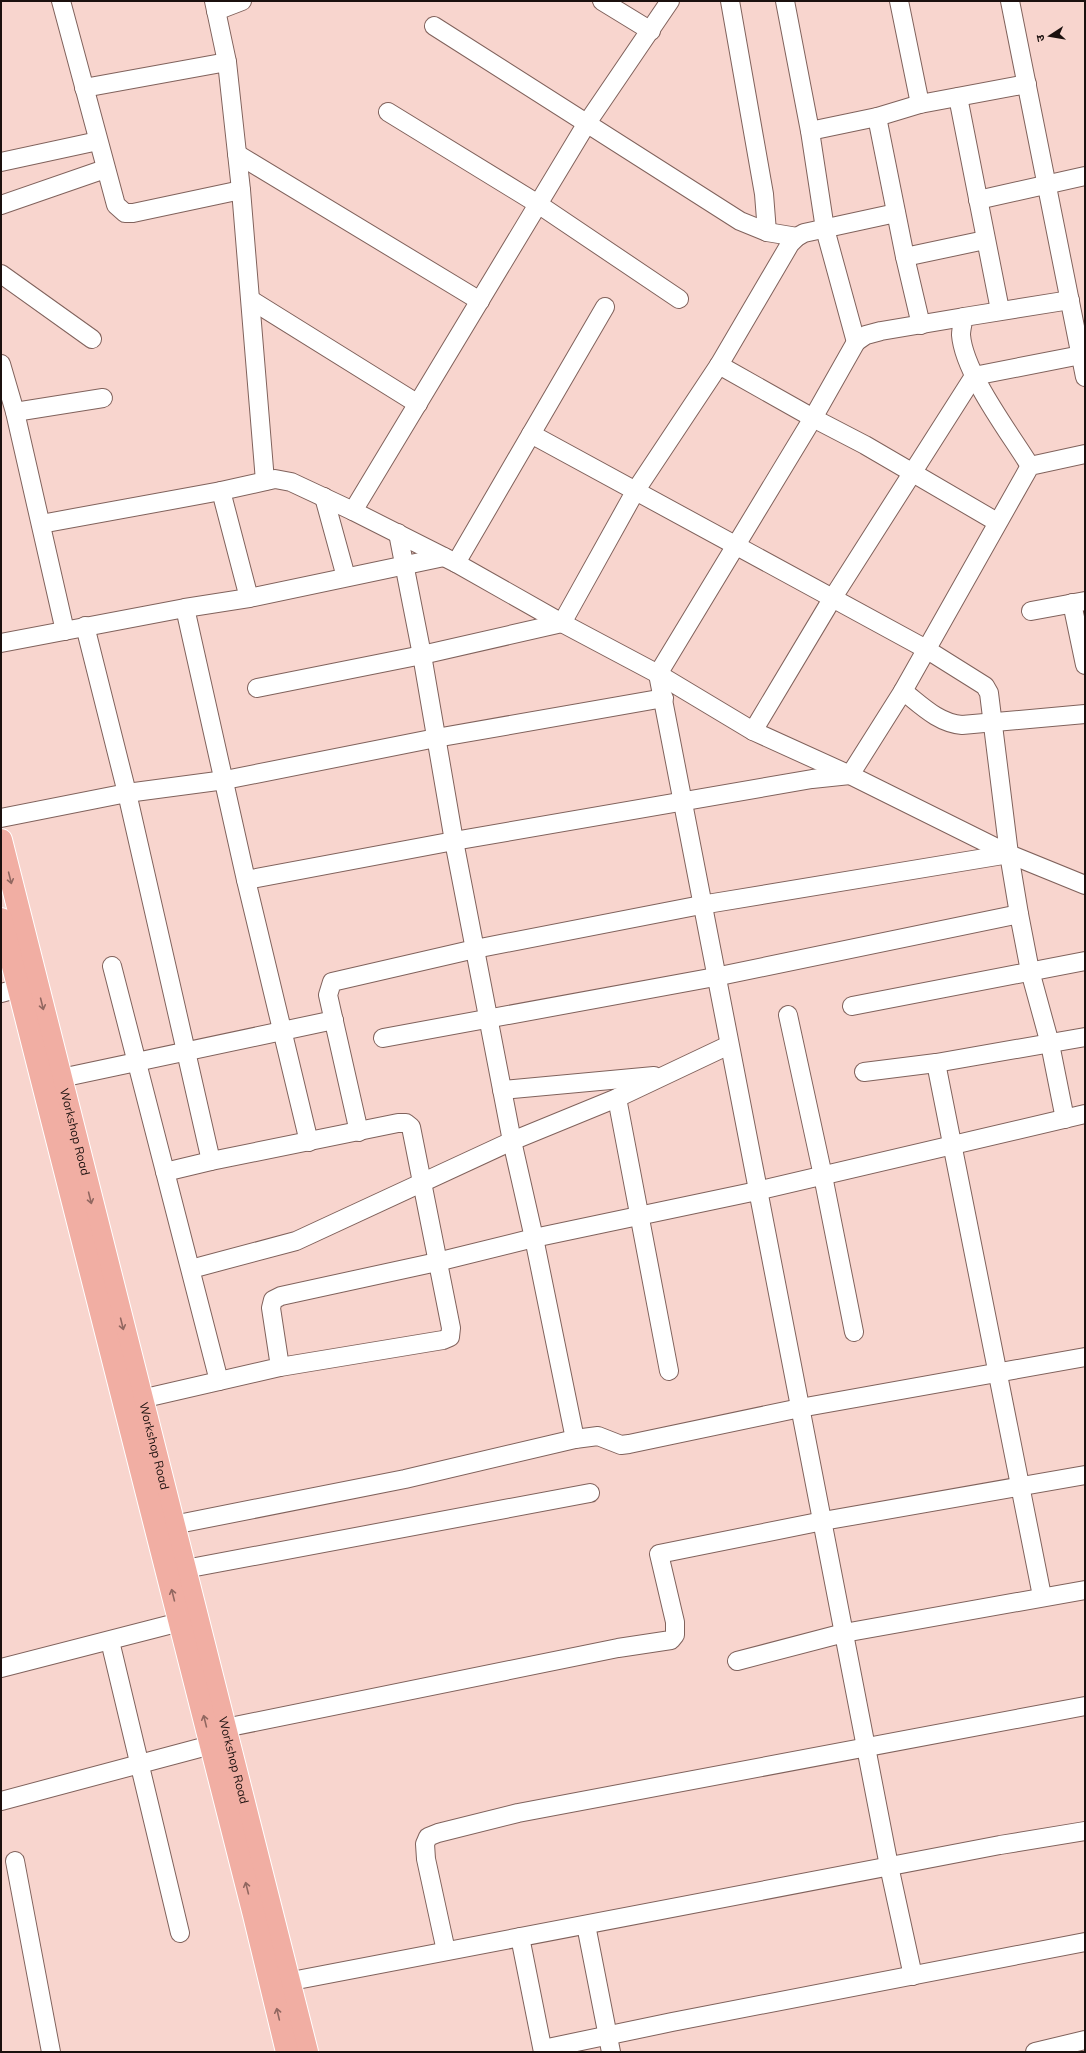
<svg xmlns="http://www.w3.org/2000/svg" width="1086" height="2053" font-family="Mulish,'Noto Sans Devanagari',sans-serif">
<rect width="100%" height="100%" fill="#f8d5ce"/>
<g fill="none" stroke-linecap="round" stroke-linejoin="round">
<defs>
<g id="minor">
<polyline points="61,1 116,205 125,213 133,213 241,190"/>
<polyline points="214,1 227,62 241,190 265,481"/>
<polyline points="602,1 651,31"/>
<polyline points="730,1 764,194 767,232"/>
<polyline points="785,1 810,131 825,229 856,342 866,335 881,331 964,317"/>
<polyline points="899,1 920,104"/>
<polyline points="1010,1 1085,377"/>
<polyline points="216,11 242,1"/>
<polyline points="434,26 740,221 767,232 797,237"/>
<polyline points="84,88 227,62"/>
<polyline points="958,97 1000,310"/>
<polyline points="388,112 538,204 679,299"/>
<polyline points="877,117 905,257 921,325"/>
<polyline points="810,131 877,117 920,104 1027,84"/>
<polyline points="237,154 480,301"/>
<polyline points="1,162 98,141"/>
<polyline points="978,200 1085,176"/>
<polyline points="1,205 105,169"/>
<polyline points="905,257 985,240"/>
<polyline points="1,274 92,339"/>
<polyline points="251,300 418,404"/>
<polyline points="856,342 813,418 658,674 889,1866 913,1976"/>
<polyline points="1,364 15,412 65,631"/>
<polyline points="719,365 813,418 865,445 997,522"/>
<polyline points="15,412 103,398"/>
<polyline points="531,434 926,649 985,686 989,693 1009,854 1019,914 1030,971 1050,1044 1065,1119"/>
<path d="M1030 466C1009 432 964 373 961 335 961 329 963 322 964 317L1070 300"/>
<polyline points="221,491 249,598"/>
<polyline points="324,497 346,577"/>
<polyline points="353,511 587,123 670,1"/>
<polyline points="41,524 221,491 275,479 291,482 353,511 456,563 562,623 658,674 753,731 850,775 1009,854 1085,885"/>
<polyline points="398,533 422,655 454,841 512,1141 534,1238 575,1439"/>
<polyline points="456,563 605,307"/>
<polyline points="1072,603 1085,665"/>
<polyline points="185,608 246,880 309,1142"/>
<polyline points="1031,611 1085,601"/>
<polyline points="85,626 127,793 211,1161"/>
<polyline points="1,643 185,608 249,598 444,557"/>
<polyline points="257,688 422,655 562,623 636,490 719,365 790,244 797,237 804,233 896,213"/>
<path d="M903 691C921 705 938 723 962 725L1085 714"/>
<polyline points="753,731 832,599 974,376 1081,355"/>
<polyline points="1,818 127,793 225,780 436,738 664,698"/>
<polyline points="246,880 454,841 812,779 850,775 903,691 1030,466 1085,454"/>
<polyline points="112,966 219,1381"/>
<polyline points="1,993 19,988"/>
<polyline points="852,1006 1085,961"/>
<polyline points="788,1015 823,1176 854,1332"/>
<polyline points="383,1038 715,977 1019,914"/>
<polyline points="936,1063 1042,1596"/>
<polyline points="864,1072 936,1063 1085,1037"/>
<polyline points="47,1081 334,1020"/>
<polyline points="502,1090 654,1076"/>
<polyline points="617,1098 669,1371"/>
<polyline points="359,1132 328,995 332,982 475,949 701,905 1009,854"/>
<polyline points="165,1172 211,1161 398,1123 406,1123 411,1127 451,1328 450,1337 443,1340 280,1367"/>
<polyline points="191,1269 296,1241 512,1141 617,1098 729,1045"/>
<polyline points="141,1399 280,1367 271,1308 273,1300 281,1296 437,1262 534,1238 757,1191 1085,1114"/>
<polyline points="173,1525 405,1479 575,1439 598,1436 621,1445 629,1444 800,1408 1085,1357"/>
<polyline points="185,1569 590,1493"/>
<polyline points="110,1641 180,1933"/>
<polyline points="737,1661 844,1633 1085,1590"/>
<polyline points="1,1668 180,1622"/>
<polyline points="225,1728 618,1648 671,1640 675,1635 675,1622 659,1554 823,1521 1085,1475"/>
<polyline points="1,1801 211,1745"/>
<polyline points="15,1861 51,2052"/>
<polyline points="586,1925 611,2052"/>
<polyline points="520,1937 543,2052"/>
<polyline points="446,1951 426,1859 425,1844 428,1837 438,1833 518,1813 1085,1706"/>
<polyline points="276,1984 1000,1845 1085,1831"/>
<polyline points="543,2049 672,2022 1085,1942"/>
<polyline points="1035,2052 1085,2040"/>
</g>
<g id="major">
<path id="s1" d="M1 840 307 2052"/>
<polyline points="1,919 254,1915 287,2052"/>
</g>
</defs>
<use href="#minor" stroke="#80625c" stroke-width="20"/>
<use href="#major" stroke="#fff" stroke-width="24"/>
<use href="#minor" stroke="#fff" stroke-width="18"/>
<use href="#major" stroke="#f1aea3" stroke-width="22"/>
</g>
<defs><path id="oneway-shaft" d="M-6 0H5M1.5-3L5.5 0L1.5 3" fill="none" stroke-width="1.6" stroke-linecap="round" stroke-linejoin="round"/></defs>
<g stroke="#916760">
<use href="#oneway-shaft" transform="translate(10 878) rotate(76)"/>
<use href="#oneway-shaft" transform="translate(42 1004) rotate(76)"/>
<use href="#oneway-shaft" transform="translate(90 1198) rotate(76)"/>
<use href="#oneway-shaft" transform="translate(122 1324) rotate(76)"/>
<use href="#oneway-shaft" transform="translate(173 1595) rotate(-104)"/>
<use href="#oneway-shaft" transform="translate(205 1721) rotate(-104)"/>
<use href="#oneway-shaft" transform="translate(247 1888) rotate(-104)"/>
<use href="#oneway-shaft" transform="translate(278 2014) rotate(-103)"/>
</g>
<g text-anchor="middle" stroke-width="3.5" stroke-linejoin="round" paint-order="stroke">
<g font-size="12" fill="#1b100e" stroke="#f8d5ce">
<text dy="4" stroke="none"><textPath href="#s1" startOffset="301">Workshop Road</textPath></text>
<text dy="4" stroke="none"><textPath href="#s1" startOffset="625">Workshop Road</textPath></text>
<text dy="4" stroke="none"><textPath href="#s1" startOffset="949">Workshop Road</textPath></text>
</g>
</g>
<rect width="1086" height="2053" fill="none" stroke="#1b100e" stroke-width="4"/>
<g transform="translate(1050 36) rotate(258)" stroke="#f8d5ce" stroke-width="3" paint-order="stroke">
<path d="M0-3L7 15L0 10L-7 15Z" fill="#1b100e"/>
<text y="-6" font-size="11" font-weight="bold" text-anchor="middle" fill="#1b100e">उ</text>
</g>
</svg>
